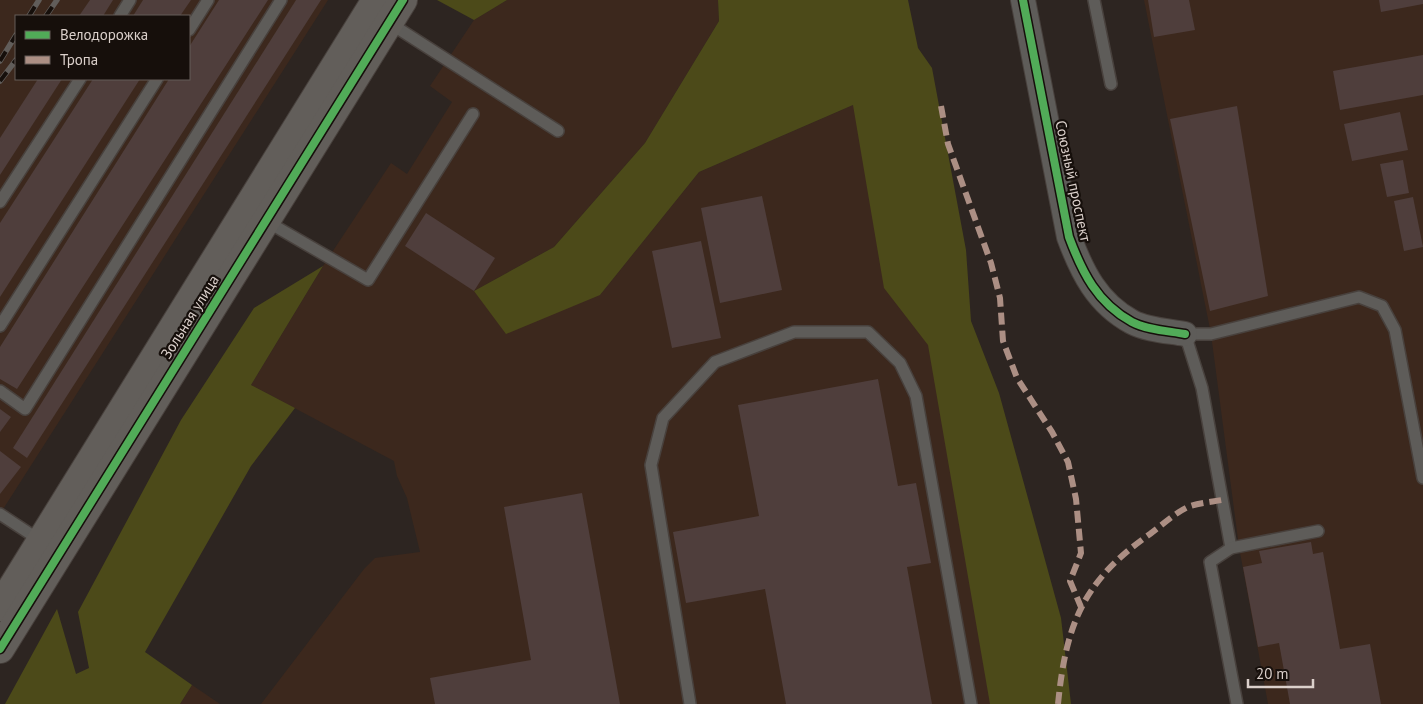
<svg xmlns="http://www.w3.org/2000/svg" width="1423" height="704" font-family="'PT Sans',sans-serif">
<rect width="100%" height="100%" fill="#2d2521"/>
<g fill="#3c281d" fill-rule="evenodd">
<path d="M0 0H328L0 514ZM16 16H189V79H16Z"/>
<polygon points="507,0 718,0 719,21 645,143 554,247 474,291 600,295 699,172 853,105 901,101 996,704 261,704 364,569 375,558 420,552 407,498 397,476 394,461 251,385 323,266 391,163 407,174 452,102 430,86 474,20"/>
<polygon points="1144,0 1423,0 1423,704 1268,704 1239,547 1211,334"/>
<polygon points="192,685 220,704 180,704"/>
</g>
<g fill="#4c4a19">
<polygon points="437,0 507,0 474,20"/>
<polygon points="718,0 908,0 918,48 932,68 966,250 971,321 999,393 1061,618 1071,704 990,704 928,345 884,288 853,105 699,172 600,295 506,334 474,291 554,247 645,143 719,21"/>
<polygon points="323,266 251,385 295,408 251,466 145,652 192,685 180,704 5,704 57,609 76,674 89,668 78,612 181,420 254,308"/>
</g>
<g fill="#4f3e3c">
<polygon points="90,0 113,0 103,16 79,16"/>
<polygon points="143,0 191,0 180,16 133,16"/>
<polygon points="219,0 268,0 17,389 0,379 0,347 169,79 189,79 189,47"/>
<polygon points="296,0 321,0 27,458 13,448"/>
<polygon points="1148,0 1189,0 1195,30 1154,37"/>
<polygon points="1379,0 1423,0 1423,4 1381,12"/>
<polygon points="1423,55 1423,95 1340,110 1333,71"/>
<polygon points="38,79 62,79 0,175 0,138"/>
<polygon points="93,79 140,79 0,297 0,223"/>
<polygon points="1237,106 1268,296 1210,311 1170,119"/>
<polygon points="1400,112 1408,150 1352,161 1344,124"/>
<polygon points="1403,160 1409,193 1387,197 1380,164"/>
<polygon points="762,196 782,290 720,303 701,208"/>
<polygon points="1413,197 1423,247 1404,251 1394,201"/>
<polygon points="426,213 495,258 474,291 405,246"/>
<polygon points="701,241 721,338 672,348 652,251"/>
<polygon points="878,379 898,486 916,483 931,563 907,567 932,704 786,704 765,589 686,603 673,532 759,516 738,405"/>
<polygon points="0,409 11,417 0,432"/>
<polygon points="0,451 21,467 0,494"/>
<polygon points="582,493 620,704 435,704 430,678 531,660 504,507"/>
<polygon points="1311,542 1313,554 1323,552 1340,649 1370,644 1381,704 1290,704 1279,643 1258,647 1243,567 1262,563 1259,551"/>
</g>
<g fill="none" stroke-linecap="round" stroke-linejoin="round">
<defs>
<g id="lane">
<polyline points="1094,0 1111,84"/>
<polyline points="120,16 130,0"/>
<polyline points="388,22 558,131"/>
<polyline points="189,30 208,0"/>
<polyline points="0,202 80,79"/>
<polyline points="266,221 368,280 473,114"/>
<polyline points="0,326 157,79"/>
<polyline points="0,391 25,409 281,0"/>
<polyline points="0,514 41,541"/>
<polyline points="1231,548 1202,388 1185,334 1211,334 1359,297 1382,306 1395,330 1423,478"/>
<polyline points="690,704 651,465 663,418 715,362 794,332 868,332 900,363 916,396 971,704"/>
<polyline points="1237,704 1210,562 1231,548 1318,531"/>
</g>
<path id="street" d="M1023 0 1069 237C1082 272 1097 303 1132 322 1147 330 1169 331 1185 334"/>
<g id="secondary">
<polyline points="0,607 376,0"/>
<polyline points="0,649 403,0"/>
</g>
</defs>
<use href="#lane" stroke="#48413d" stroke-width="14"/>
<use href="#street" stroke="#48413d" stroke-width="26"/>
<use href="#secondary" stroke="#48413d" stroke-width="30"/>
<use href="#lane" stroke="#5e5c59" stroke-width="11"/>
<use href="#street" stroke="#5e5c59" stroke-width="24"/>
<use href="#secondary" stroke="#625e5a" stroke-width="28"/>
<defs>
<g id="rail">
<polyline points="29,16 39,0"/>
<polyline points="46,16 57,0"/>
<polyline points="0,61 16,35"/>
<polyline points="0,81 16,60"/>
</g>
</defs>
<use href="#rail" stroke="#615d5a" stroke-width="5.5"/>
<use href="#rail" stroke="#160f0b" stroke-width="4" stroke-dasharray="11" stroke-linecap="butt"/>
<g stroke="#ac8f84" stroke-width="6" stroke-dasharray="12 6" stroke-linecap="butt">
<polyline points="941,106 948,144 991,263 1000,298 1003,341 1017,378 1052,432 1068,462 1076,499 1081,553 1070,581 1081,607"/>
<path d="M1058 704C1066 624 1083 581 1150 534 1162 525 1175 513 1188 507 1198 503 1211 502 1222 500"/>
</g>
<defs>
<g id="cycleway">
<path d="M1023 0 1069 237C1082 272 1097 303 1132 322 1147 330 1169 331 1185 334"/>
<polyline points="0,649 403,0"/>
</g>
</defs>
<use href="#cycleway" stroke="#160f0b" stroke-width="11"/>
<use href="#cycleway" stroke="#51ab58" stroke-width="8"/>
</g>
<g text-anchor="middle" stroke-width="4.5" stroke-linejoin="round" paint-order="stroke">
<g font-size="15" fill="#dbd0cb" stroke="#160f0b">
<text transform="translate(1073 181) rotate(78)" y="5">Союзный проспект</text>
<text transform="translate(190 317) rotate(-58)" y="5">Зольная улица</text>
</g>
</g>
<rect x="15" y="15" width="175" height="65" fill="#160f0b" stroke="#655c58"/>
<rect x="25" y="31" width="25" height="8" fill="#51ab58" stroke="#655c58"/>
<text x="60" y="40" font-size="15" fill="#dbd0cb">Велодорожка</text>
<rect x="25" y="56" width="25" height="8" fill="#ac8f84" stroke="#655c58"/>
<text x="60" y="65" font-size="15" fill="#dbd0cb">Тропа</text>
<path d="M1248 679v8h65v-8" fill="none" stroke="#dbd0cb" stroke-width="2.5"/>
<text x="1256" y="679" font-size="15" fill="#dbd0cb" stroke="#160f0b" stroke-width="4" paint-order="stroke">20 m</text>
</svg>
